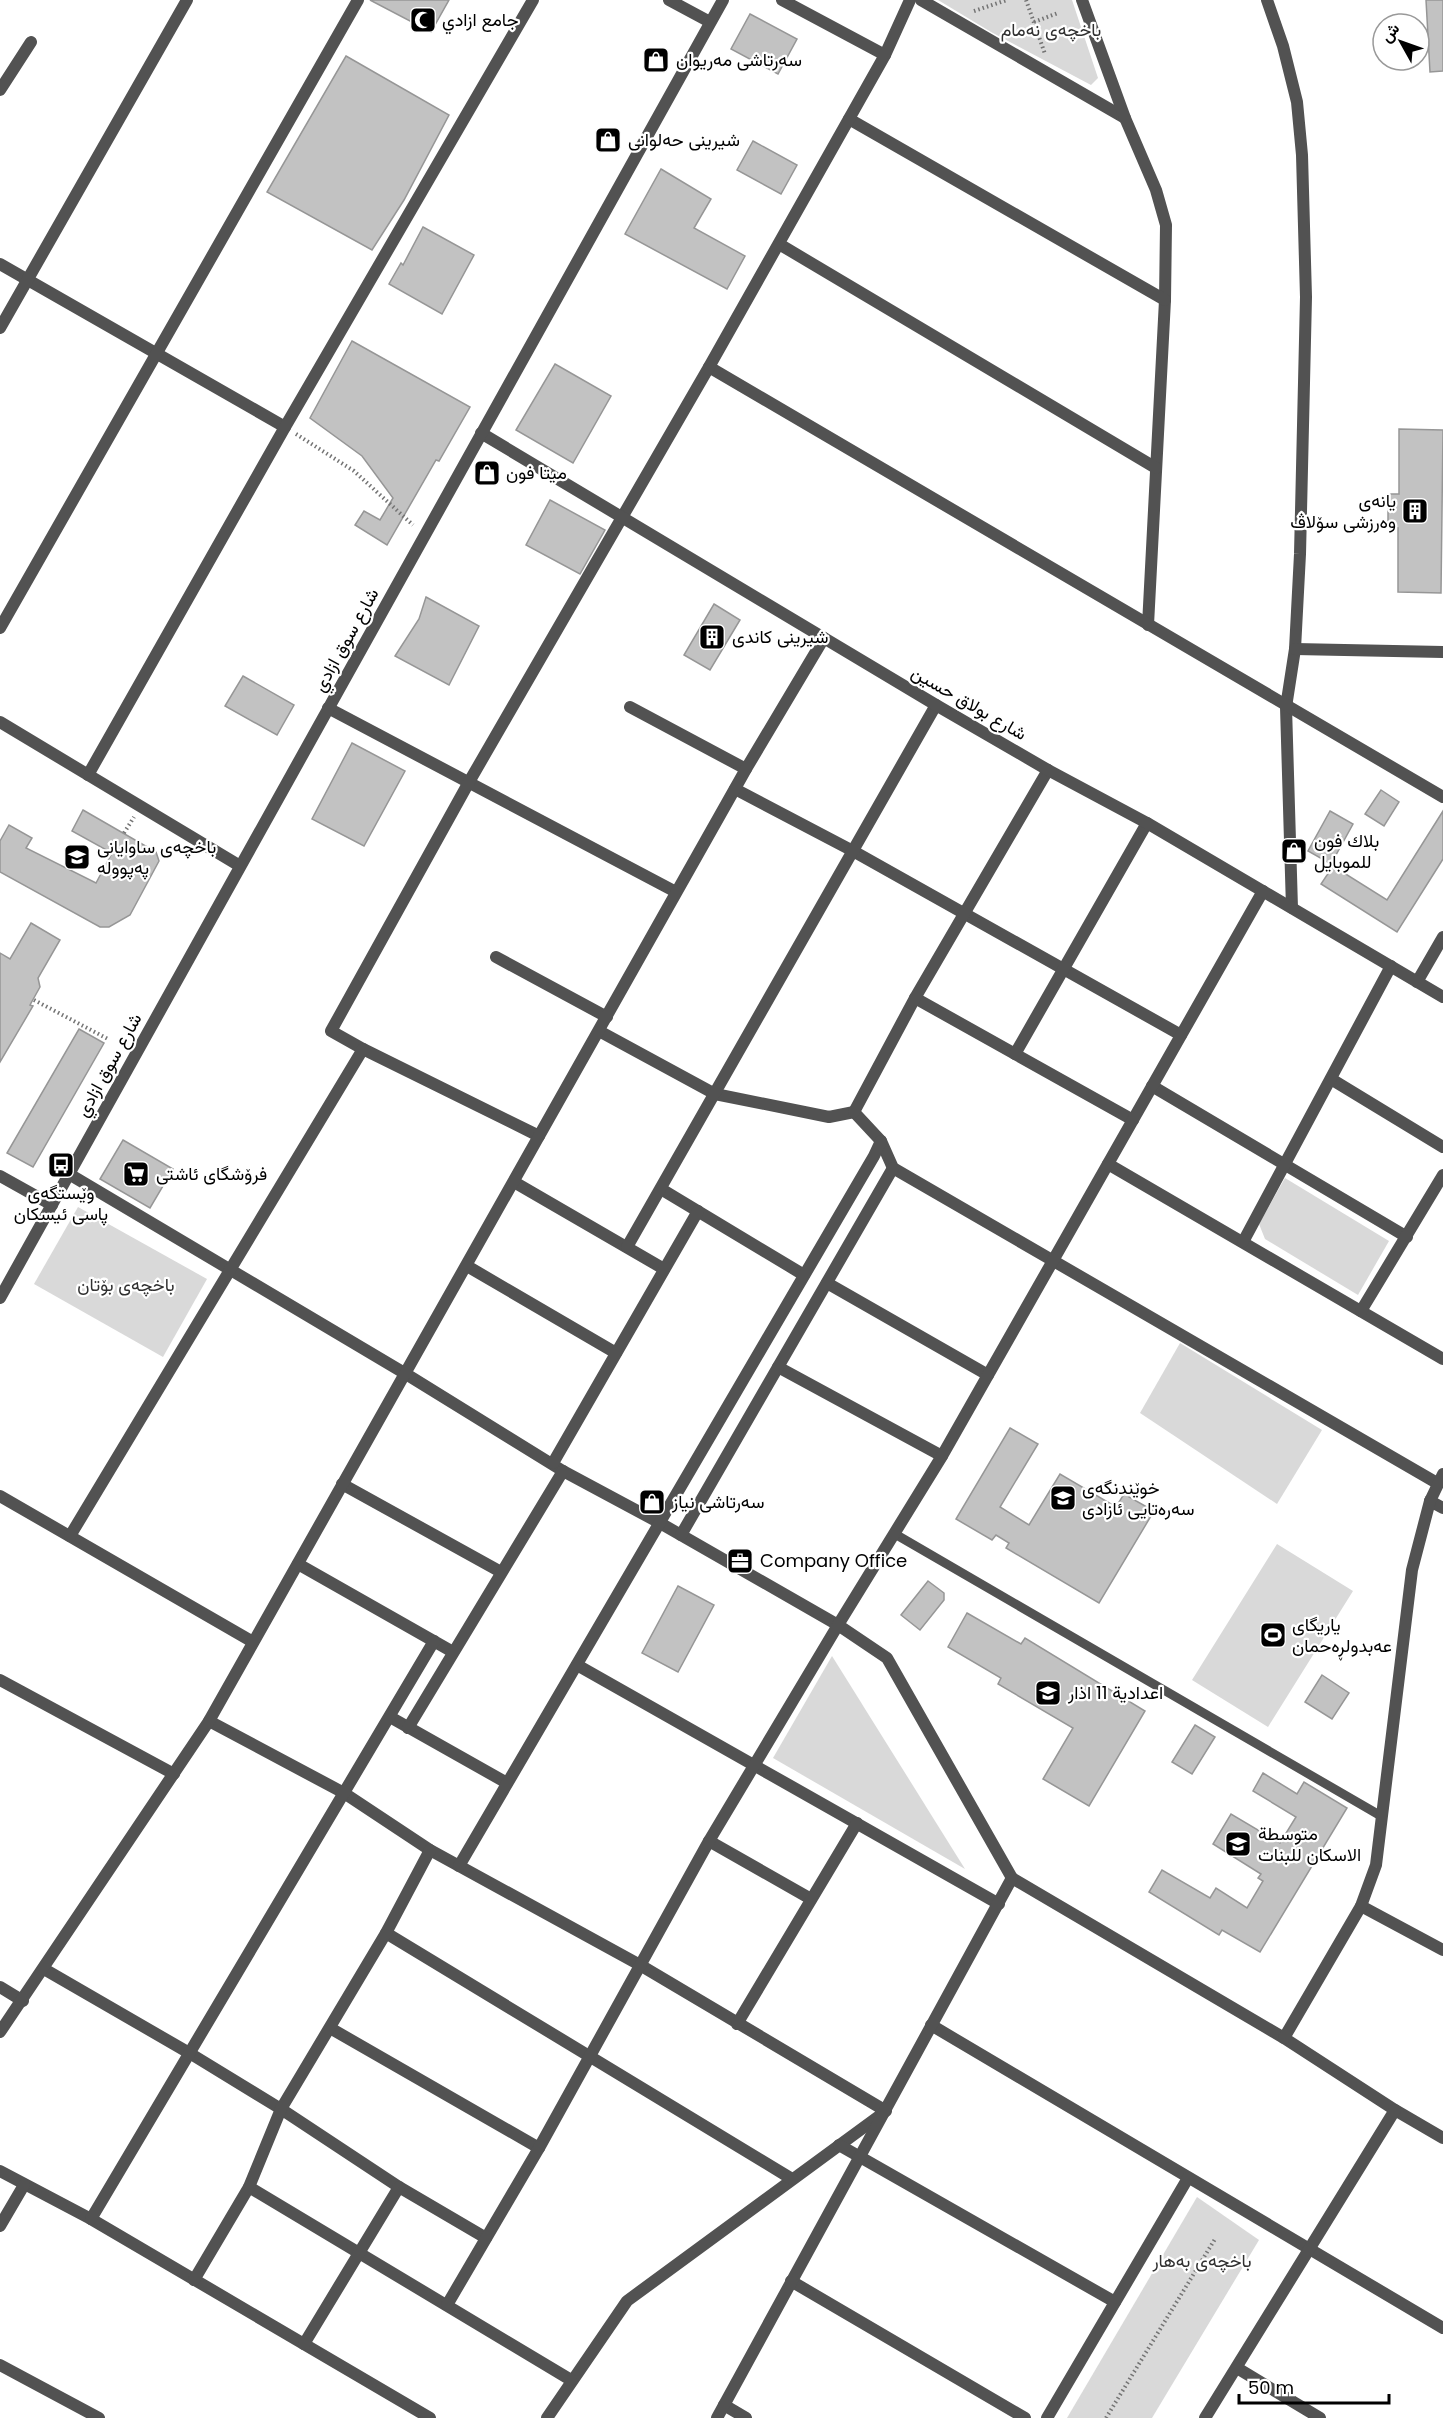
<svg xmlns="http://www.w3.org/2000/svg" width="1443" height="2418" font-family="Poppins,Vazirmatn,sans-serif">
<rect width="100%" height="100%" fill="#fff"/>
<g fill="#d9d9d9">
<polygon points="938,0 1072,0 1098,78 1091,85 991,32"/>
<polygon points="1285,1178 1389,1241 1358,1295 1265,1239 1259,1224"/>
<polygon points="78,1207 207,1279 163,1357 34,1284"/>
<polygon points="1180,1343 1322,1430 1277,1504 1140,1413"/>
<polygon points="1277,1544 1353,1591 1268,1727 1192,1680"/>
<polygon points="832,1656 965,1869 773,1758"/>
<polygon points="1197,2197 1259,2240 1152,2418 1067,2418"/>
</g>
<g fill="#c2c2c2" stroke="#969696" stroke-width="1.5">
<polygon points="370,0 449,0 431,32"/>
<polygon points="1426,0 1443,0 1443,71 1430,72"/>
<polygon points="750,14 797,39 778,74 731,49"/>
<polygon points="346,56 449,115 404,200 372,250 267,192"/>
<polygon points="753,141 797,165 781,194 737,170"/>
<polygon points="661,169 711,199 694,228 745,256 727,289 625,234"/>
<polygon points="423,227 474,255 442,314 389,284 401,263 403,265"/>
<polygon points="352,341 470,407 439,461 436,460 387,545 355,525 364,511 380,520 393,498 362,456 310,418"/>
<polygon points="555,364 611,396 573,463 516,430"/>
<polygon points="1399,429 1443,430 1441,593 1398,592 1398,528 1388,527 1388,494 1399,494"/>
<polygon points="550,500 605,530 580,574 526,545"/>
<polygon points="426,597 479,626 449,685 395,656 419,619"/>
<polygon points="714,604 740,620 710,670 684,655"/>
<polygon points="243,676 294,705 277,735 225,706"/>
<polygon points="352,743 405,771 364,846 312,819"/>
<polygon points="1381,790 1399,802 1384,826 1365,814"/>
<polygon points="83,810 156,852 159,861 130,915 109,927 100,927 0,872 0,841 9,825 32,838 26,848 96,883 112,853 72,831"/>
<polygon points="1330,811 1353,824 1331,864 1308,851"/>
<polygon points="1443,811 1443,859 1397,932 1321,884 1333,866 1387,900"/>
<polygon points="31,923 60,940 38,978 40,987 30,1005 33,1006 0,1062 0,953 10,959"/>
<polygon points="79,1029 104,1043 33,1167 7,1153"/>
<polygon points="123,1140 173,1169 150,1208 100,1179"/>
<polygon points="1010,1428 1038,1444 1000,1507 1029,1525 1060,1474 1116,1507 1124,1494 1154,1511 1099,1603 1006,1548 1009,1543 996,1535 992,1540 956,1519"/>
<polygon points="928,1581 944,1593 944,1600 920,1630 901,1615"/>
<polygon points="678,1586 714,1605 678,1672 642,1653"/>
<polygon points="967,1613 1021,1644 1025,1638 1145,1711 1089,1806 1043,1779 1073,1728 998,1684 1001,1678 948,1647"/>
<polygon points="1322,1675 1349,1693 1332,1719 1305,1702"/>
<polygon points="1195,1725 1215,1737 1192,1774 1172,1762"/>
<polygon points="1263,1773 1297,1794 1304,1782 1347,1808 1260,1952 1222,1930 1219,1935 1149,1892 1162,1870 1210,1898 1216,1888 1247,1908 1263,1881 1258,1878 1261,1874 1213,1844 1231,1814 1280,1843 1296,1817 1253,1791"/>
</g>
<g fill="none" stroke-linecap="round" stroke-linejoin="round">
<g stroke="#747474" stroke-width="4" stroke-dasharray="1.5 3" stroke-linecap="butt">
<polyline points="1026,0 1045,54"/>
<polyline points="974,11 1007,0"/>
<polyline points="1034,22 1058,13"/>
<polyline points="296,434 354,471 413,525"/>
<polyline points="124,833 134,817"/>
<polyline points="34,1000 108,1039"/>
<polyline points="1106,2418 1215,2239"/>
</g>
<polyline stroke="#525252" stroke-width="9" points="895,1534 1381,1816"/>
<g stroke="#525252" stroke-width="12">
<polyline points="669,0 710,22"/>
<polyline points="782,0 885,55"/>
<polyline points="921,0 1125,118"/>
<polyline points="1082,0 1125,118 1156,190 1166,225 1165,300 1148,625"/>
<polyline points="1267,0 1283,46 1297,102 1302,155 1306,297 1300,554 1295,649 1286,707 1292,908"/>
<polyline points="0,90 31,42"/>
<polyline points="849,119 1165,300"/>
<polyline points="779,244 1156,468"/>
<polyline points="0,264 285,427"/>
<polyline points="0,328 187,0"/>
<polyline points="709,367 1443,797"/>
<polyline points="0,628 358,0"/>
<polyline points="1295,649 1443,652"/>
<polyline points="630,707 746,769"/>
<polyline points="328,708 676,892"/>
<polyline points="0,722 240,866"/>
<polyline points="88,775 285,427 533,0"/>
<polyline points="735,789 853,851 1181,1035"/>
<polyline points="496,957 607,1017"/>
<polyline points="1417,982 1443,937"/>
<polyline points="915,998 1133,1120"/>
<polyline points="599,1031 715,1094 829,1117 854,1112"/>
<polyline points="1015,1054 1147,823"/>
<polyline points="1331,1079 1443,1147"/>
<polyline points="1152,1086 1407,1237"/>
<polyline points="854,1112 881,1141 893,1168 1437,1483"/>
<polyline points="854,1112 915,998 1048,770"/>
<polyline points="539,1136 363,1049 331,1031 469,782 709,367 885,55 910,0"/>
<polyline points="1108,1164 1443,1359"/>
<polyline points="69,1174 406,1374 563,1471 660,1523 838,1625 887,1658 1012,1878 1284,2038 1395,2110 1443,2138"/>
<polyline points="0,1176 52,1205"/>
<polyline points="514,1182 664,1269"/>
<polyline points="661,1189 804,1275"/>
<polyline points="1243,1242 1391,966"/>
<polyline points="627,1247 936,705"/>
<polyline points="467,1266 616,1353"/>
<polyline points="827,1283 988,1375"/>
<polyline points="1361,1311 1443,1175"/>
<polyline points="778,1367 942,1456"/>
<polyline points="553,1463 698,1211"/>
<polyline points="342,1484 501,1572"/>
<polyline points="0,1496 253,1642"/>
<polyline points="1430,1501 1443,1508"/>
<polyline points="681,1535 893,1168"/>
<polyline points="70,1536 363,1049"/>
<polyline points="298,1564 453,1652"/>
<polyline points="577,1665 999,1904"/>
<polyline points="0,1680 174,1774"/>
<polyline points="390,1717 507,1783"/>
<polyline points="209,1721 344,1793 430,1850 640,1965 886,2111 627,2301 547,2418"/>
<polyline points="408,1728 563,1471"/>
<polyline points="709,1841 811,1899"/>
<polyline points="459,1866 874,1156 881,1141"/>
<polyline points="1361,1906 1443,1950"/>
<polyline points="386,1933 792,2179"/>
<polyline points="44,1969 191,2054 281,2109 399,2187 486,2238"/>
<polyline points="0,1987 23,2001"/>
<polyline points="737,2024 857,1823"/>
<polyline points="931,2025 1443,2328"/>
<polyline points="330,2028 539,2148"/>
<polyline points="0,2032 209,1721 746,769 824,638"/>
<polyline points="1284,2038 1361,1906 1376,1865 1412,1570 1430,1501 1443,1474"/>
<polyline points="839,2145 1115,2302"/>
<polyline points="0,2171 91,2219 430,2418"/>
<polyline points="249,2187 571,2380"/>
<polyline points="91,2219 434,1641"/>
<polyline points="0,2226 24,2185"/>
<polyline points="194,2280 249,2187 281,2109 386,1933 430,1850"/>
<polyline points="791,2281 1025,2418"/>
<polyline points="447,2305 539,2148 709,1841 838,1625 942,1456 1263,891"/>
<polyline points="304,2344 399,2187"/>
<polyline points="0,2365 99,2418"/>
<polyline points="1237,2368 1320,2418"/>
<polyline points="724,2405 746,2418"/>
<polyline points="717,2418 1012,1878"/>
<polyline points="1047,2418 1188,2178"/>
<polyline points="1205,2418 1395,2110"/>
</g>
<g stroke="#525252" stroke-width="12">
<polyline points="481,433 936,705 1048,770 1147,823 1443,997"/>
<polyline points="0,1298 723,0"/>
</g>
</g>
<defs>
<symbol id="mosque-square" viewBox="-11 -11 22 22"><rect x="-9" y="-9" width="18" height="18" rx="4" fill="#000" stroke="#fff"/><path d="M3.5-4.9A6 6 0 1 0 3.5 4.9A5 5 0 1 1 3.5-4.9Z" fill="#fff"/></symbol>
<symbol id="shop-square" viewBox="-11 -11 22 22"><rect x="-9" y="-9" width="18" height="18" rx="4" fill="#000" stroke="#fff"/><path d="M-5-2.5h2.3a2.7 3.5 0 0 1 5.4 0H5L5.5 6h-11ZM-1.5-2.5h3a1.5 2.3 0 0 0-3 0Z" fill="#fff"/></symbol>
<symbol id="building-square" viewBox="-11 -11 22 22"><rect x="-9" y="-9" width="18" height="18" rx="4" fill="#000" stroke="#fff"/><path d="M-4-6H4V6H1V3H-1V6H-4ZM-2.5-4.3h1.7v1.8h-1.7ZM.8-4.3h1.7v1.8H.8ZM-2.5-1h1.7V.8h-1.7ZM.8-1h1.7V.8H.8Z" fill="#fff"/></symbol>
<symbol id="school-square" viewBox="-11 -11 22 22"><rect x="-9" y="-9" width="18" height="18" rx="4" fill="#000" stroke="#fff"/><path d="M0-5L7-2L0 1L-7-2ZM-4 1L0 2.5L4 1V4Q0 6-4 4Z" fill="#fff"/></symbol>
<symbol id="bus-square" viewBox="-11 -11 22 22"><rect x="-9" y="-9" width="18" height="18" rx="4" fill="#000" stroke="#fff"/><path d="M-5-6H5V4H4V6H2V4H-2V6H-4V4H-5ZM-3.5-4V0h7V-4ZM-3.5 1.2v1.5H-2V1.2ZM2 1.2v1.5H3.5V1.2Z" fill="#fff"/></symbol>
<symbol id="supermarket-square" viewBox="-11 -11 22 22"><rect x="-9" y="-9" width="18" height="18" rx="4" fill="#000" stroke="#fff"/><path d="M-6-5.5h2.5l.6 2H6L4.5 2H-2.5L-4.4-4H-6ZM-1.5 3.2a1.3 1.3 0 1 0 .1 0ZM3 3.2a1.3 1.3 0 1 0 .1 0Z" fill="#fff"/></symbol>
<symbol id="office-square" viewBox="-11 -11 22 22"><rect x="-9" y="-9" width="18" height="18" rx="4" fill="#000" stroke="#fff"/><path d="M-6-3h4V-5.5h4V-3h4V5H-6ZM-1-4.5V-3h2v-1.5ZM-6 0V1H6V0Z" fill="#fff"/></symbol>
<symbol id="stadium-square" viewBox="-11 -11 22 22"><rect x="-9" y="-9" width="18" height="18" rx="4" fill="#000" stroke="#fff"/><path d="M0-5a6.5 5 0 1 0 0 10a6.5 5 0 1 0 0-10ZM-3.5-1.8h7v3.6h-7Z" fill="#fff"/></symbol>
</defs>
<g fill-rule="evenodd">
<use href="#mosque-square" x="408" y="5" width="30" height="30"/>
<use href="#shop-square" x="641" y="45" width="30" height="30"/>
<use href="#shop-square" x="593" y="125" width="30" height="30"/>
<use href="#shop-square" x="472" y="458" width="30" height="30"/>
<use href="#building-square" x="1400" y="496" width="30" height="30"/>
<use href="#building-square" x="697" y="622" width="30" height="30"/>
<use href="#shop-square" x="1279" y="836" width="30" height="30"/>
<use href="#school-square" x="62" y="842" width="30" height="30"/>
<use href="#bus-square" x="46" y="1150" width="30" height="30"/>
<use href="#supermarket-square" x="121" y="1159" width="30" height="30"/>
<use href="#school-square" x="1048" y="1483" width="30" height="30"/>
<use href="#shop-square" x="637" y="1487" width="30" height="30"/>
<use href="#office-square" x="725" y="1546" width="30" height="30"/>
<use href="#stadium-square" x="1258" y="1620" width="30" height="30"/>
<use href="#school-square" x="1033" y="1678" width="30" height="30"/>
<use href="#school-square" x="1223" y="1829" width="30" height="30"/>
</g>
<g text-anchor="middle" stroke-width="4.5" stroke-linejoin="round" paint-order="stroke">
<g font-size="18" fill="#000" stroke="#fff" text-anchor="start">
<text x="442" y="26">جامع ازادي</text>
<text x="676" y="66">سەرتاشی مەریوان</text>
<text x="628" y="146">شیرینی حەلوانی</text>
<text x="506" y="479">ميتا فون</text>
<text x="1396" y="507" text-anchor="end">یانەی<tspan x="1396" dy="21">وەرزشی سۆلاڤ</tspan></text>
<text x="732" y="643">شیرینی کاندی</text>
<text x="1314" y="847">بلاك فون<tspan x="1314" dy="21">للموبايل</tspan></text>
<text x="97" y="853">باخچەی ساوایانی<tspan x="97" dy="21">پەپوولە</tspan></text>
<text x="156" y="1180">فرۆشگای ئاشتی</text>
<text x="61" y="1199" text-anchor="middle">وێستگەی<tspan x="61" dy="21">پاسی ئیسکان</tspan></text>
<text x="1082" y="1494">خوێندنگەی<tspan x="1082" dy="21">سەرەتایی ئازادی</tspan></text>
<text x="672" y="1508">سەرتاشی نیاز</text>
<text x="760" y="1567">Company Office</text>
<text x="1292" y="1631">یاریگای<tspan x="1292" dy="21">عەبدولڕەحمان</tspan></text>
<text x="1068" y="1699">اعدادية 11 اذار</text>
<text x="1258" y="1840">متوسطة<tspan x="1258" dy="21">الاسكان للبنات</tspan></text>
</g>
<g font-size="18" fill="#303030" stroke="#fff">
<text x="1051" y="36">باخچەی نەمام</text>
<text x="126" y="1291">باخچەی بۆتان</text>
<text x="1202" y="2267">باخچەی بەهار</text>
</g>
<g font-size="18" fill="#000" stroke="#fff">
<text transform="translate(346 640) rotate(-61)" y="6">شارع سوق ازادي</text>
<text transform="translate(969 703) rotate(30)" y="6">شارع بولاق حسين</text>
<text transform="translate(109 1065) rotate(-61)" y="6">شارع سوق ازادي</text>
</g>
</g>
<g transform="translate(1401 42) rotate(310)"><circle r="28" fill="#ffffff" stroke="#999999" stroke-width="1.5"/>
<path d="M0-4.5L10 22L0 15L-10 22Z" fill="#000000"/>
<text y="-9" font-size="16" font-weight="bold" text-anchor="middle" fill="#000000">ش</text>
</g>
<path d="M1239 2394v9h150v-9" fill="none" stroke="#000000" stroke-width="3"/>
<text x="1248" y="2394" font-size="18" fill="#000000" stroke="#ffffff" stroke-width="4.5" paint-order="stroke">50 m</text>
</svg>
